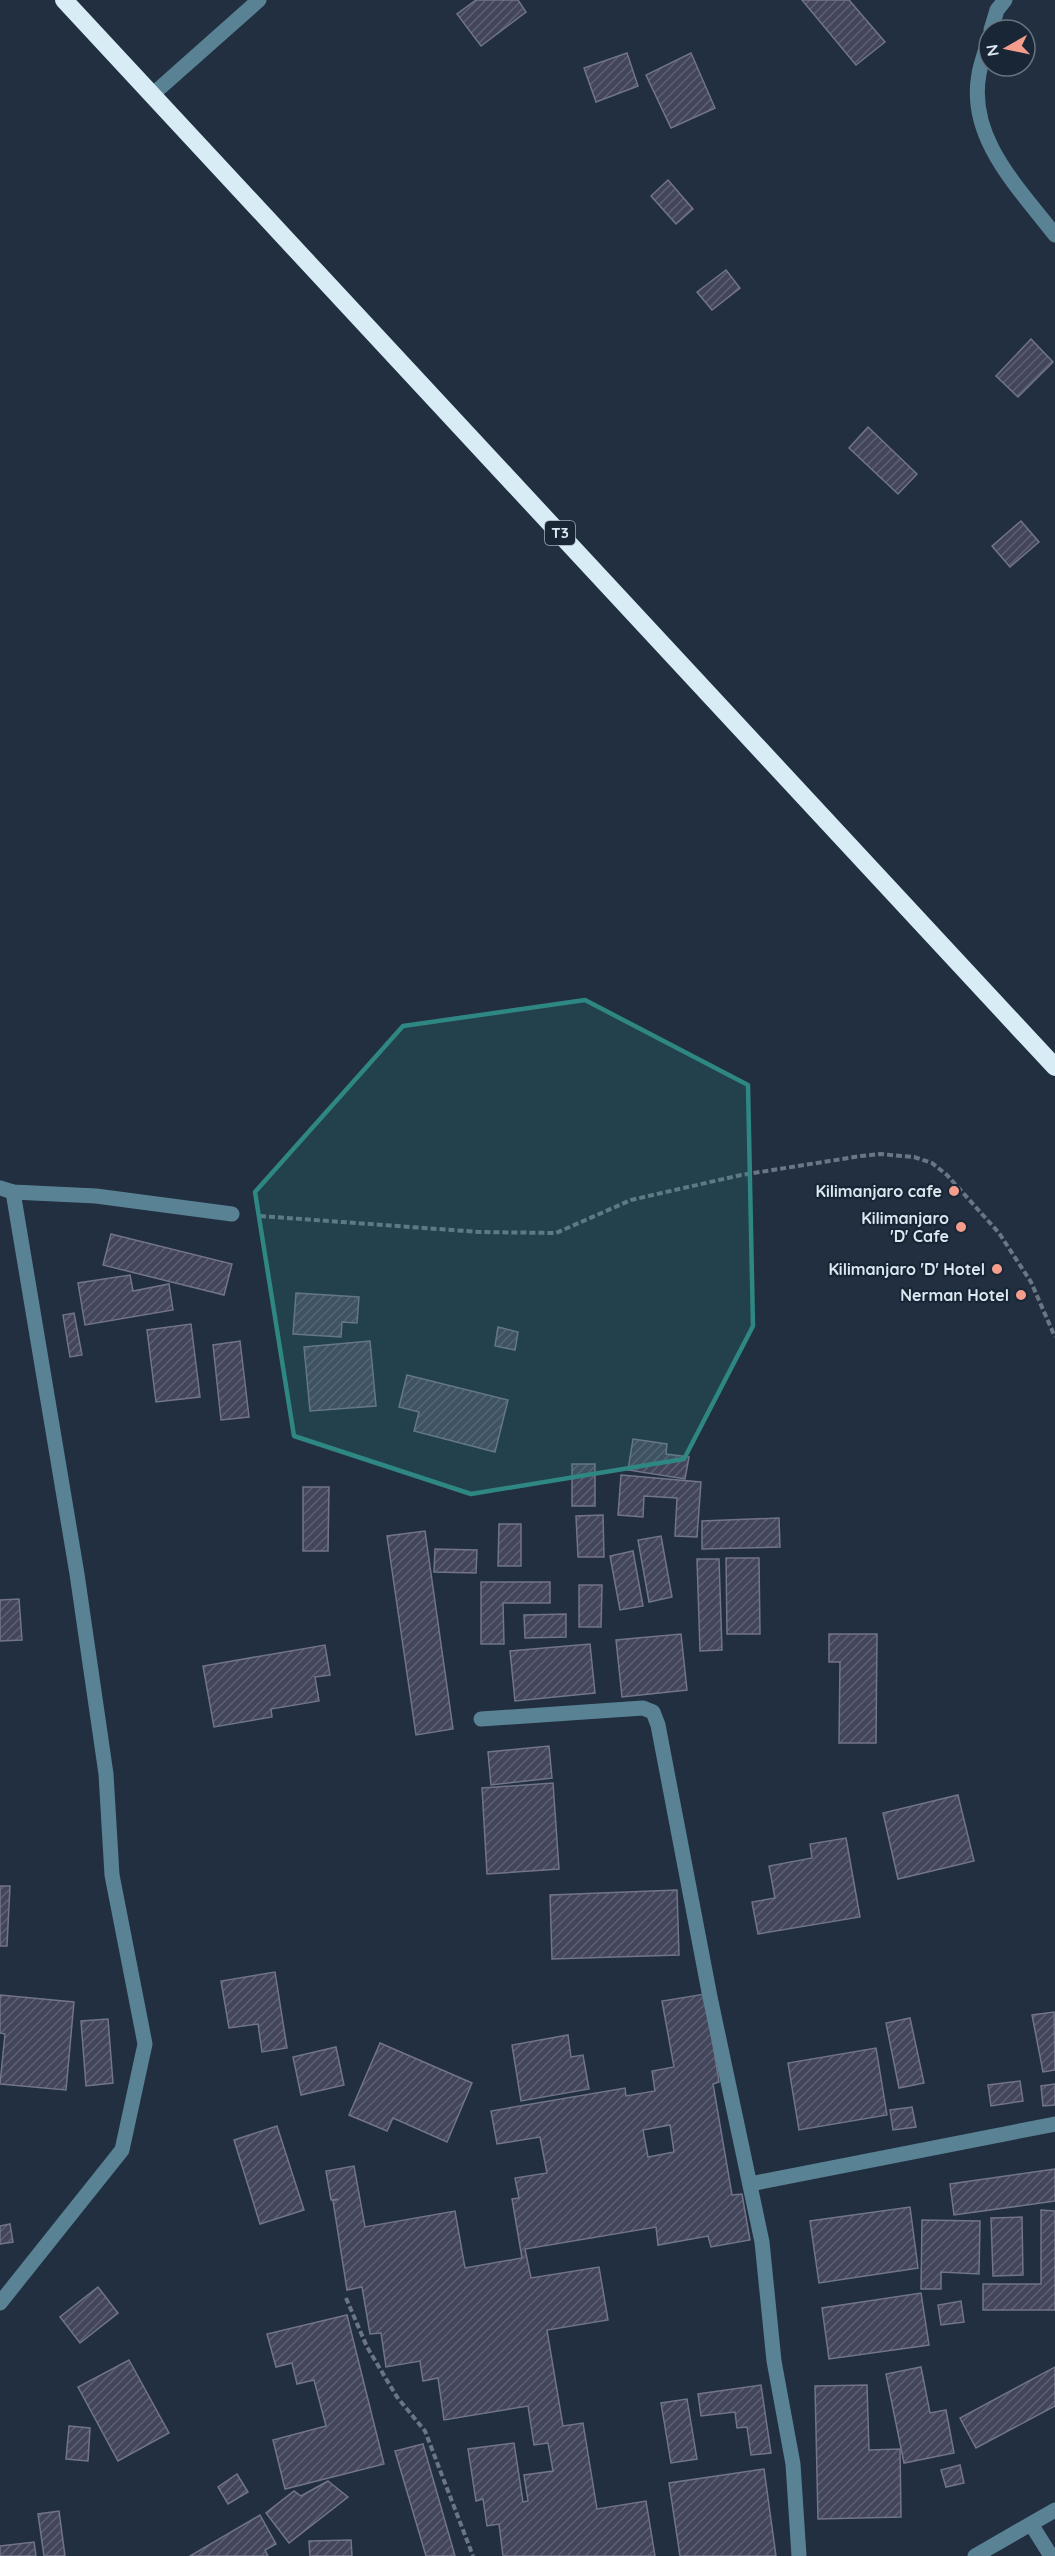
<svg xmlns="http://www.w3.org/2000/svg" width="1055" height="2556" font-family="Quicksand,sans-serif">
<defs>
<pattern id="building-hatch" width="6" height="6" patternUnits="userSpaceOnUse" patternTransform="scale(1.5)"><rect width="6" height="6" fill="#43455b"/><path d="M-1 1l2-2M0 6l6-6M5 7l2-2" fill="none" stroke="#5e6073"/></pattern>
</defs>
<rect width="100%" height="100%" fill="#212f40"/>
<g fill="url(#building-hatch)" stroke="#72748c" stroke-width="1.5" fill-rule="evenodd">
<polygon points="476,0 518,0 526,12 481,46 457,14"/>
<polygon points="802,0 849,0 885,42 856,65"/>
<polygon points="627,53 638,86 596,102 584,68"/>
<polygon points="691,53 715,108 671,128 646,75"/>
<polygon points="668,180 693,209 676,224 651,196"/>
<polygon points="726,270 740,288 712,310 697,292"/>
<polygon points="1031,339 1053,362 1018,397 996,376"/>
<polygon points="868,427 917,474 898,494 849,448"/>
<polygon points="1021,521 1039,542 1010,567 992,546"/>
<polygon points="111,1234 232,1264 224,1295 103,1265"/>
<polygon points="130,1275 133,1291 169,1284 173,1310 85,1325 78,1283"/>
<polygon points="296,1293 359,1297 357,1323 342,1322 341,1337 293,1334"/>
<polygon points="74,1313 82,1355 70,1357 63,1315"/>
<polygon points="191,1324 200,1397 156,1402 147,1330"/>
<polygon points="498,1327 518,1332 515,1350 495,1346"/>
<polygon points="240,1341 249,1417 221,1420 213,1345"/>
<polygon points="370,1341 376,1406 310,1411 304,1347"/>
<polygon points="407,1375 508,1400 495,1452 414,1431 419,1412 399,1407"/>
<polygon points="633,1439 667,1444 666,1454 689,1457 685,1479 628,1470"/>
<rect x="572" y="1464" width="23" height="42"/>
<polygon points="621,1475 701,1482 697,1537 675,1536 677,1498 644,1496 643,1517 618,1515"/>
<polygon points="303,1487 329,1487 328,1551 303,1551"/>
<polygon points="603,1515 604,1557 578,1557 576,1516"/>
<polygon points="779,1518 780,1547 702,1549 702,1521"/>
<polygon points="499,1524 521,1524 521,1566 498,1566"/>
<polygon points="425,1531 453,1729 416,1735 387,1536"/>
<polygon points="661,1536 672,1597 649,1602 638,1540"/>
<polygon points="435,1549 477,1550 476,1573 434,1572"/>
<polygon points="633,1551 643,1606 620,1610 610,1556"/>
<polygon points="726,1558 759,1558 760,1634 727,1634"/>
<polygon points="697,1559 719,1559 722,1650 700,1651"/>
<polygon points="481,1582 550,1582 550,1603 503,1603 504,1644 481,1644"/>
<polygon points="579,1585 602,1585 601,1627 579,1627"/>
<polygon points="19,1599 22,1640 0,1641 0,1600"/>
<polygon points="566,1614 566,1637 525,1638 524,1615"/>
<polygon points="681,1634 687,1690 622,1697 616,1640"/>
<polygon points="829,1634 877,1634 876,1743 839,1743 840,1662 829,1662"/>
<polygon points="590,1644 595,1693 515,1701 510,1651"/>
<polygon points="325,1645 330,1675 315,1677 319,1701 271,1709 272,1717 214,1727 203,1666"/>
<polygon points="549,1746 552,1778 491,1785 488,1752"/>
<polygon points="553,1783 559,1869 487,1874 482,1788"/>
<polygon points="958,1795 974,1861 898,1879 883,1813"/>
<polygon points="846,1838 860,1917 758,1934 752,1902 775,1898 769,1866 812,1858 810,1844"/>
<polygon points="0,1886 10,1886 7,1946 0,1946"/>
<polygon points="677,1890 679,1955 552,1959 550,1895"/>
<polygon points="275,1972 287,2048 262,2052 258,2024 229,2028 221,1981"/>
<path d="M705 1994 719 2082 713 2084 732 2195 742 2194 750 2240 711 2247 708 2236 658 2245 656 2227 525 2249 531 2278 599 2267 608 2320 547 2330 563 2426 583 2423 597 2509 646 2501 655 2556H503L499 2524 487 2526 483 2499 476 2501 468 2449 514 2443 523 2502 528 2501 524 2475 553 2471 548 2443 534 2445 528 2406 444 2420 438 2378 423 2381 420 2361 386 2367 381 2333 370 2334 362 2287 347 2290 333 2201 338 2199 331 2200 326 2171 354 2166 365 2227 455 2211 465 2268 522 2258 512 2199 519 2198 515 2178 547 2173 540 2137 497 2144 491 2111 625 2088 626 2096 655 2091 652 2071 674 2067 662 2001ZM670 2125 674 2152 648 2157 643 2130Z"/>
<polygon points="0,1995 74,2002 66,2090 0,2084 5,2034 0,2033"/>
<polygon points="1054,2012 1055,2070 1043,2072 1032,2015"/>
<polygon points="910,2018 924,2083 899,2088 886,2023"/>
<polygon points="108,2019 113,2083 86,2086 81,2021"/>
<polygon points="568,2035 571,2057 583,2055 589,2089 521,2101 512,2045"/>
<polygon points="380,2043 472,2083 447,2142 393,2118 387,2131 349,2115"/>
<polygon points="336,2047 344,2085 301,2095 293,2057"/>
<polygon points="876,2048 887,2115 799,2130 788,2063"/>
<polygon points="1020,2081 1023,2101 991,2106 988,2085"/>
<polygon points="1055,2084 1055,2105 1043,2106 1041,2086"/>
<polygon points="912,2107 916,2127 893,2130 890,2110"/>
<polygon points="277,2126 304,2210 260,2224 234,2140"/>
<polygon points="1055,2169 1055,2201 954,2215 950,2184"/>
<polygon points="910,2207 918,2268 819,2283 810,2221"/>
<polygon points="1041,2210 1055,2211 1055,2310 983,2310 983,2284 1041,2284"/>
<polygon points="1022,2217 1023,2275 993,2276 991,2218"/>
<polygon points="922,2220 980,2221 979,2274 941,2272 941,2289 921,2289"/>
<polygon points="10,2224 13,2242 0,2244 0,2226"/>
<polygon points="98,2287 118,2313 80,2343 60,2317"/>
<polygon points="921,2293 929,2345 829,2359 822,2308"/>
<polygon points="961,2301 964,2322 941,2325 938,2305"/>
<polygon points="347,2315 384,2464 285,2489 273,2440 326,2426 314,2380 297,2384 292,2363 276,2367 267,2334"/>
<polygon points="129,2360 169,2433 118,2461 78,2387"/>
<polygon points="921,2367 930,2413 946,2410 954,2453 904,2463 886,2374"/>
<polygon points="1055,2367 1055,2406 976,2448 960,2418"/>
<polygon points="761,2385 771,2453 751,2455 747,2427 737,2428 735,2412 701,2416 698,2394"/>
<polygon points="867,2385 869,2450 900,2449 901,2517 818,2519 815,2386"/>
<polygon points="687,2399 697,2459 671,2463 661,2403"/>
<polygon points="69,2426 90,2428 88,2461 66,2459"/>
<polygon points="423,2444 455,2556 426,2556 395,2451"/>
<polygon points="960,2465 964,2483 946,2487 941,2470"/>
<polygon points="764,2469 776,2556 680,2556 669,2483"/>
<polygon points="237,2474 248,2492 228,2504 218,2487"/>
<polygon points="328,2481 348,2497 289,2543 266,2513 294,2491 301,2496"/>
<polygon points="59,2511 65,2556 44,2556 38,2514"/>
<polygon points="260,2515 276,2544 265,2550 268,2556 190,2556"/>
<polygon points="351,2540 352,2556 310,2556 309,2541"/>
<polygon points="34,2542 36,2556 0,2556 0,2546"/>
</g>
<g fill="none" stroke-linecap="round" stroke-linejoin="round">
<g stroke="#6a7685" stroke-width="4" stroke-dasharray="6 3" stroke-linecap="butt">
<polyline points="260,1216 479,1232 556,1233 631,1200 741,1175 861,1156 880,1154 914,1157 932,1163 947,1175 999,1233 1016,1259 1031,1282 1055,1337"/>
<polyline points="346,2298 367,2347 397,2397 425,2431 473,2556"/>
</g>
<g stroke="#598394" stroke-width="15">
<polyline points="991,30 997,10 1005,0"/>
<path d="M989 38C986 50 981 62 979 74 967 138 1019 188 1055 235"/>
<polyline points="152,95 259,0"/>
<polyline points="0,1188 13,1192 96,1196 232,1214"/>
<polyline points="481,1719 643,1708 653,1712 658,1725 710,1997 762,2242 774,2361 793,2464 799,2556"/>
<polyline points="750,2184 1055,2124"/>
<polyline points="0,2303 122,2150 145,2044 112,1875 106,1774 77,1574 13,1192"/>
<polyline points="1031,2524 1051,2556"/>
<polyline points="975,2556 1055,2510"/>
</g>
<polyline stroke="#d8ecf5" stroke-width="18" points="64,0 1055,1067"/>
</g>
<path fill="#2e8782" fill-opacity="0.2" stroke="#2e8782" stroke-width="4.5" stroke-linejoin="round" d="M585 1000 748 1085 753 1326 684 1459 471 1494 294 1436 255 1192 403 1026Z"/>
<g fill="#f49d8d" stroke="#182636" stroke-width="2">
<circle cx="954" cy="1191" r="6"/>
<circle cx="961" cy="1227" r="6"/>
<circle cx="997" cy="1269" r="6"/>
<circle cx="1021" cy="1295" r="6"/>
</g>
<g text-anchor="middle" stroke-width="4.5" stroke-linejoin="round" paint-order="stroke">
<rect fill="#182636" stroke="#a2adba" stroke-width="1.5" x="545" y="521" width="30" height="24" rx="4.5"/>
<g font-size="15" font-weight="bold" fill="#dde7f2">
<text x="560" y="538">T3</text>
</g>
<g font-size="16" font-weight="bold" fill="#dde7f2" stroke="#182636" text-anchor="end">
<text x="942" y="1197">Kilimanjaro cafe</text>
<text x="949" y="1224">Kilimanjaro<tspan x="949" dy="18">'D' Cafe</tspan></text>
<text x="985" y="1275">Kilimanjaro 'D' Hotel</text>
<text x="1009" y="1301">Nerman Hotel</text>
</g>
</g>
<g transform="translate(1007 48) rotate(261)"><circle r="28" fill="#182636" stroke="#677381" stroke-width="1.5"/>
<path d="M0-4.5L10 22L0 15L-10 22Z" fill="#f49d8d"/>
<text y="-9" font-size="16" font-weight="bold" text-anchor="middle" fill="#dde7f2">N</text>
</g>
</svg>
